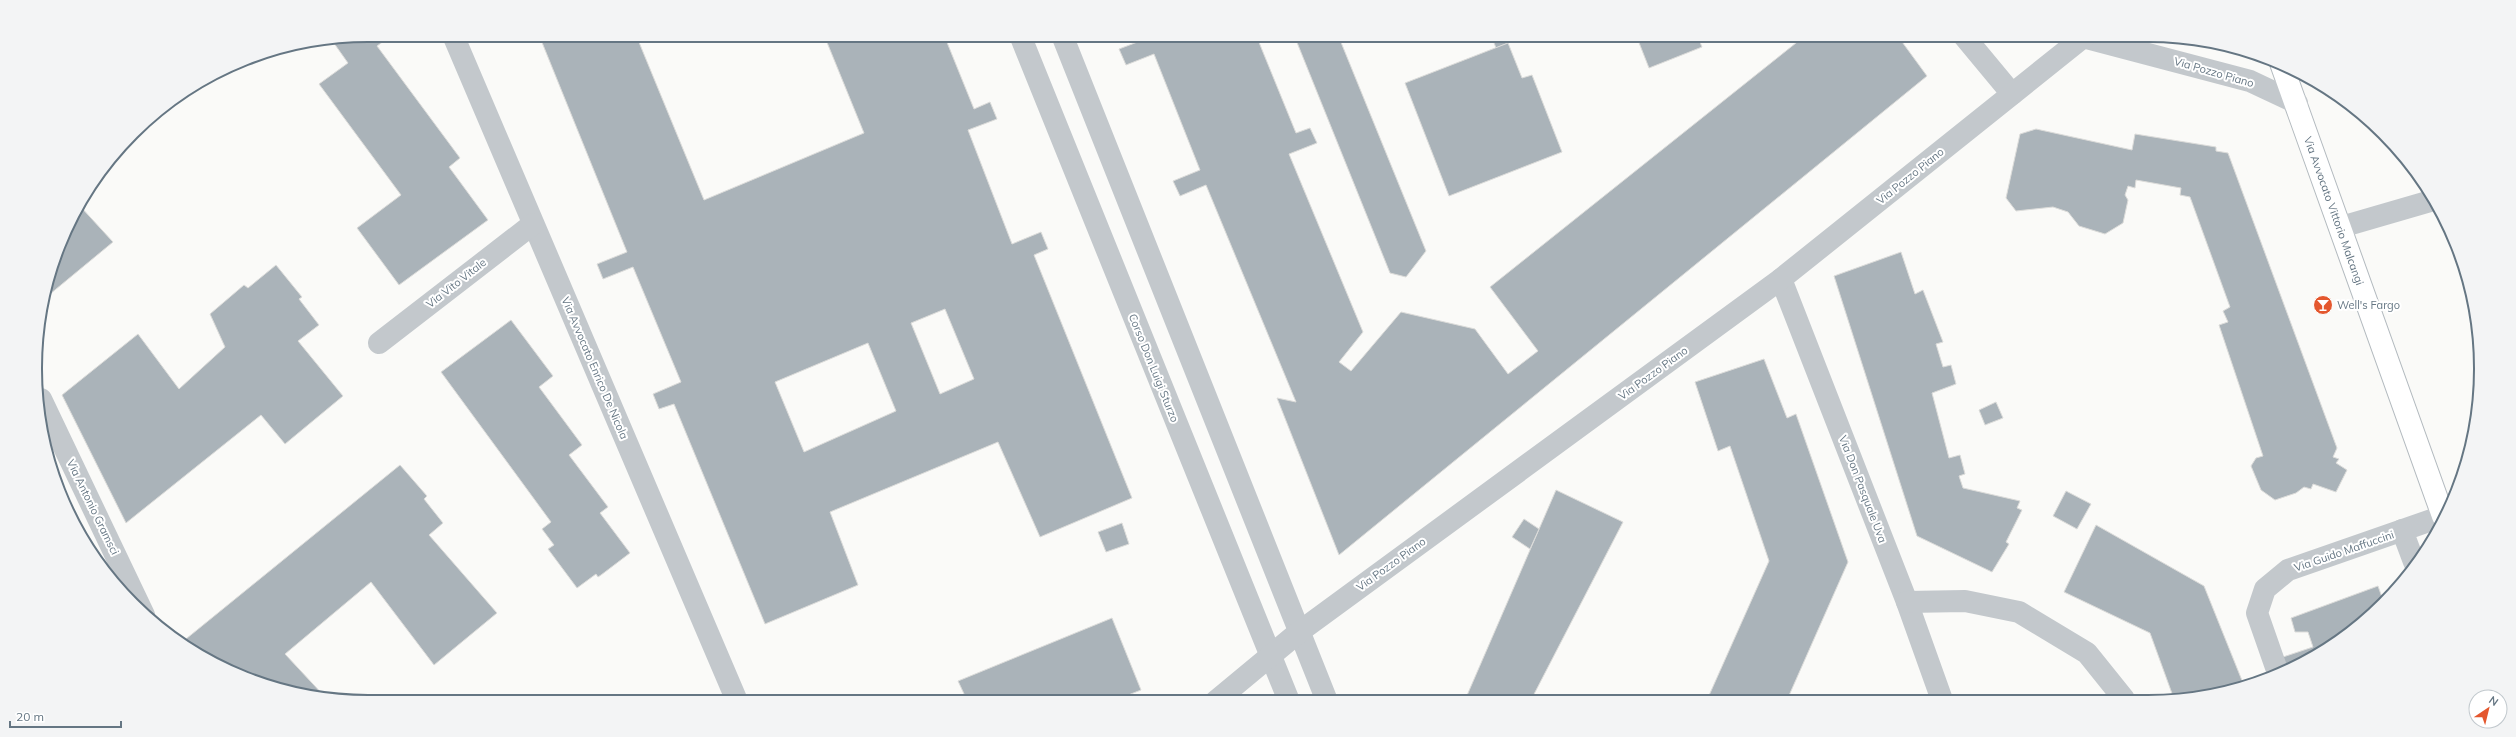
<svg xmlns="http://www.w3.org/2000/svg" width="2516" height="737" font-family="Mulish,sans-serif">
<rect width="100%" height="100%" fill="#fafaf8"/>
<g fill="#aab3b9" stroke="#dcdcda" fill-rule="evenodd">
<polygon points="368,35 392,35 377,46 460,158 449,167 488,220 399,285 357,228 401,195 319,84 348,63 331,39"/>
<path d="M539 35H636L704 200 864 133 824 35H944L974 109 990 102 997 119 968 130 1012 244 1041 232 1048 249 1034 255 1132 498 1040 537 998 442 830 512 858 585 765 624 674 404 659 409 653 394 681 382 633 267 603 279 597 264 627 252ZM945 309 974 379 940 394 911 323ZM868 343 896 411 804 452 775 382Z"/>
<polygon points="1147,35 1256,35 1296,133 1310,128 1317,143 1289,154 1363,332 1339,362 1351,371 1401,312 1475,329 1508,374 1538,351 1490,287 1806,35 1897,35 1927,76 1339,555 1277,398 1296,402 1206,185 1180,196 1173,181 1200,170 1154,54 1126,65 1119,49 1148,38"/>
<polygon points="1294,35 1338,35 1426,251 1406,277 1390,273"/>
<polygon points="1491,35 1505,35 1508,43 1496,48"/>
<polygon points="1636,35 1697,35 1702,47 1649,68"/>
<polygon points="1508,43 1522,78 1532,75 1562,152 1449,196 1405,83"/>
<polygon points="178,100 121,148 148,118"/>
<polygon points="2036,129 2132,150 2135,134 2216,147 2216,151 2228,153 2337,448 2333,457 2339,459 2336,463 2347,470 2336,492 2313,484 2311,489 2304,487 2296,493 2275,500 2261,490 2251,466 2256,458 2263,456 2219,325 2228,322 2223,311 2230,307 2190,197 2180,195 2181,188 2136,180 2135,188 2128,186 2125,195 2128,200 2123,223 2105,234 2079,226 2068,212 2053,207 2016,211 2006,198 2020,134"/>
<polygon points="79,205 113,242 44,299 46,282 69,221"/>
<polygon points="1901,252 1915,294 1923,290 1943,342 1936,344 1943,367 1951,365 1956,384 1932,393 1949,458 1960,455 1965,474 1959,476 1963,488 2020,501 2017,508 2022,510 2006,542 2009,544 1992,572 1917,536 1834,276"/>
<polygon points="276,265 302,297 299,299 319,325 298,341 343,396 285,444 261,415 126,523 62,395 138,334 179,389 225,347 210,314 244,285 248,288"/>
<polygon points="511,320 553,376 539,387 582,445 569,455 608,507 600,513 630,553 601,575 598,577 596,574 577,588 548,549 554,545 542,529 551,522 441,372"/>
<polygon points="1764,359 1787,418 1796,414 1848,562 1787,700 1707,700 1769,561 1730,446 1718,451 1695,382"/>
<polygon points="1996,402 2003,418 1985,425 1979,410"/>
<polygon points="400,465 427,496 424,499 443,523 429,535 497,613 434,665 371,582 285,654 326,698 304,696 202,657 181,643"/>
<polygon points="1556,490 1623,522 1531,700 1465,700"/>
<polygon points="2066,491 2091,504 2077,529 2053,516"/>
<polygon points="1524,519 1539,529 1530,549 1512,537"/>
<polygon points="1122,523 1129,544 1106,552 1098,532"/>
<polygon points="2096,525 2204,586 2243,683 2191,699 2174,699 2150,633 2064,592"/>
<polygon points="2378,586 2383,600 2368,619 2295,668 2287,670 2283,657 2313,647 2308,632 2295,632 2291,618"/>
<polygon points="1112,618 1141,690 1113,701 958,701 966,698 958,681"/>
</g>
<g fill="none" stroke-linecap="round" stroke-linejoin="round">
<defs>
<g id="secondary">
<path id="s1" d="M2281 63 2443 516"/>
</g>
</defs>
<use href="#secondary" stroke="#b3babf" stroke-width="24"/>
<g stroke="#c3c8cc" stroke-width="22">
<polyline points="453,35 737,701"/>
<polyline points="1963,35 2012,94"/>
<polyline points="2083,37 2250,81 2297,103"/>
<polyline points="2341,227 2434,200"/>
<polyline points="1781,279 1907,602 1942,700"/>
<polyline points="379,343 533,224"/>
<polyline points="41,399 144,615"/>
<polyline points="2402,530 2414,562"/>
<polyline points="1907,602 1965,601 2019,612 2087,653 2124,699"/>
<polyline points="2278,673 2257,613 2265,589 2288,570 2443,516"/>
</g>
<g stroke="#c3c8cc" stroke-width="22">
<polyline points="1020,35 1289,701"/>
<polyline points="1062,35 1327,701"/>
<polyline points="1216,701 1299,632 1781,279 2086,35"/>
</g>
<use href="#secondary" stroke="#fff" stroke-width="22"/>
</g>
<defs>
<symbol id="bar-disc" viewBox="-11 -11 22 22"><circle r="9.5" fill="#e4572e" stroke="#fff"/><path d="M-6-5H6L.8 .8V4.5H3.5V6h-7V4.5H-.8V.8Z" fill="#fff"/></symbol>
</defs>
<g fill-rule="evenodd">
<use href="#bar-disc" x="2312" y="294" width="22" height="22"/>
</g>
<g text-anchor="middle" stroke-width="4" stroke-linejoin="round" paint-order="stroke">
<g font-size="11" fill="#657683" stroke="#fff">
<text transform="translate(2214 72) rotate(16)" y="4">Via Pozzo Piano</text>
<text transform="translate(1910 176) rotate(-39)" y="4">Via Pozzo Piano</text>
<text dy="4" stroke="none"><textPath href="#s1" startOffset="157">Via Avvocato Vittorio Malcangi</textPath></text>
<text transform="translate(456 283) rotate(-38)" y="4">Via Vito Vitale</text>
<text transform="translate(595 368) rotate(67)" y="4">Via Avvocato Enrico De Nicola</text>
<text transform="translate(1154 368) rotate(68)" y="4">Corso Don Luigi Sturzo</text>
<text transform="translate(1653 373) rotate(-36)" y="4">Via Pozzo Piano</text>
<text transform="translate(1863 489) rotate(69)" y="4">Via Don Pasquale Uva</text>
<text transform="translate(93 507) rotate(64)" y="4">Via Antonio Gramsci</text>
<text transform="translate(2344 551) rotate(-19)" y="4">Via Guido Maffuccini</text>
<text transform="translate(1391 564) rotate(-36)" y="4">Via Pozzo Piano</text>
</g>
<g font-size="11" fill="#657683" stroke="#fff" text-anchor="start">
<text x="2337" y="309">Well's Fargo</text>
</g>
</g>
<path d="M0 0H2516V737H0ZM368 42H2148A326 326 0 0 1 2474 368V369A326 326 0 0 1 2148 695H368A326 326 0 0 1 42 369V368A326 326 0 0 1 368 42Z" fill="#f3f4f5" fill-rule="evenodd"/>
<path fill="none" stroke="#657683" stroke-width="2" d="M368 42H2148A326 326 0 0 1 2474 368V369A326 326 0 0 1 2148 695H368A326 326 0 0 1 42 369V368A326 326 0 0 1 368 42Z"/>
<g transform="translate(2488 709) rotate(35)"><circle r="19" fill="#ffffff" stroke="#c1c8cd"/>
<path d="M0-3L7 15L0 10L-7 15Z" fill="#e4572e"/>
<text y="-6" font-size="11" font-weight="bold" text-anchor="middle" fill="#657683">N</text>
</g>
<path d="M10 721v6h111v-6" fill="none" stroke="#657683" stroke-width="2"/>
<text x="16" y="721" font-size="12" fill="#657683" stroke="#ffffff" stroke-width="3" paint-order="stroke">20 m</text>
</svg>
